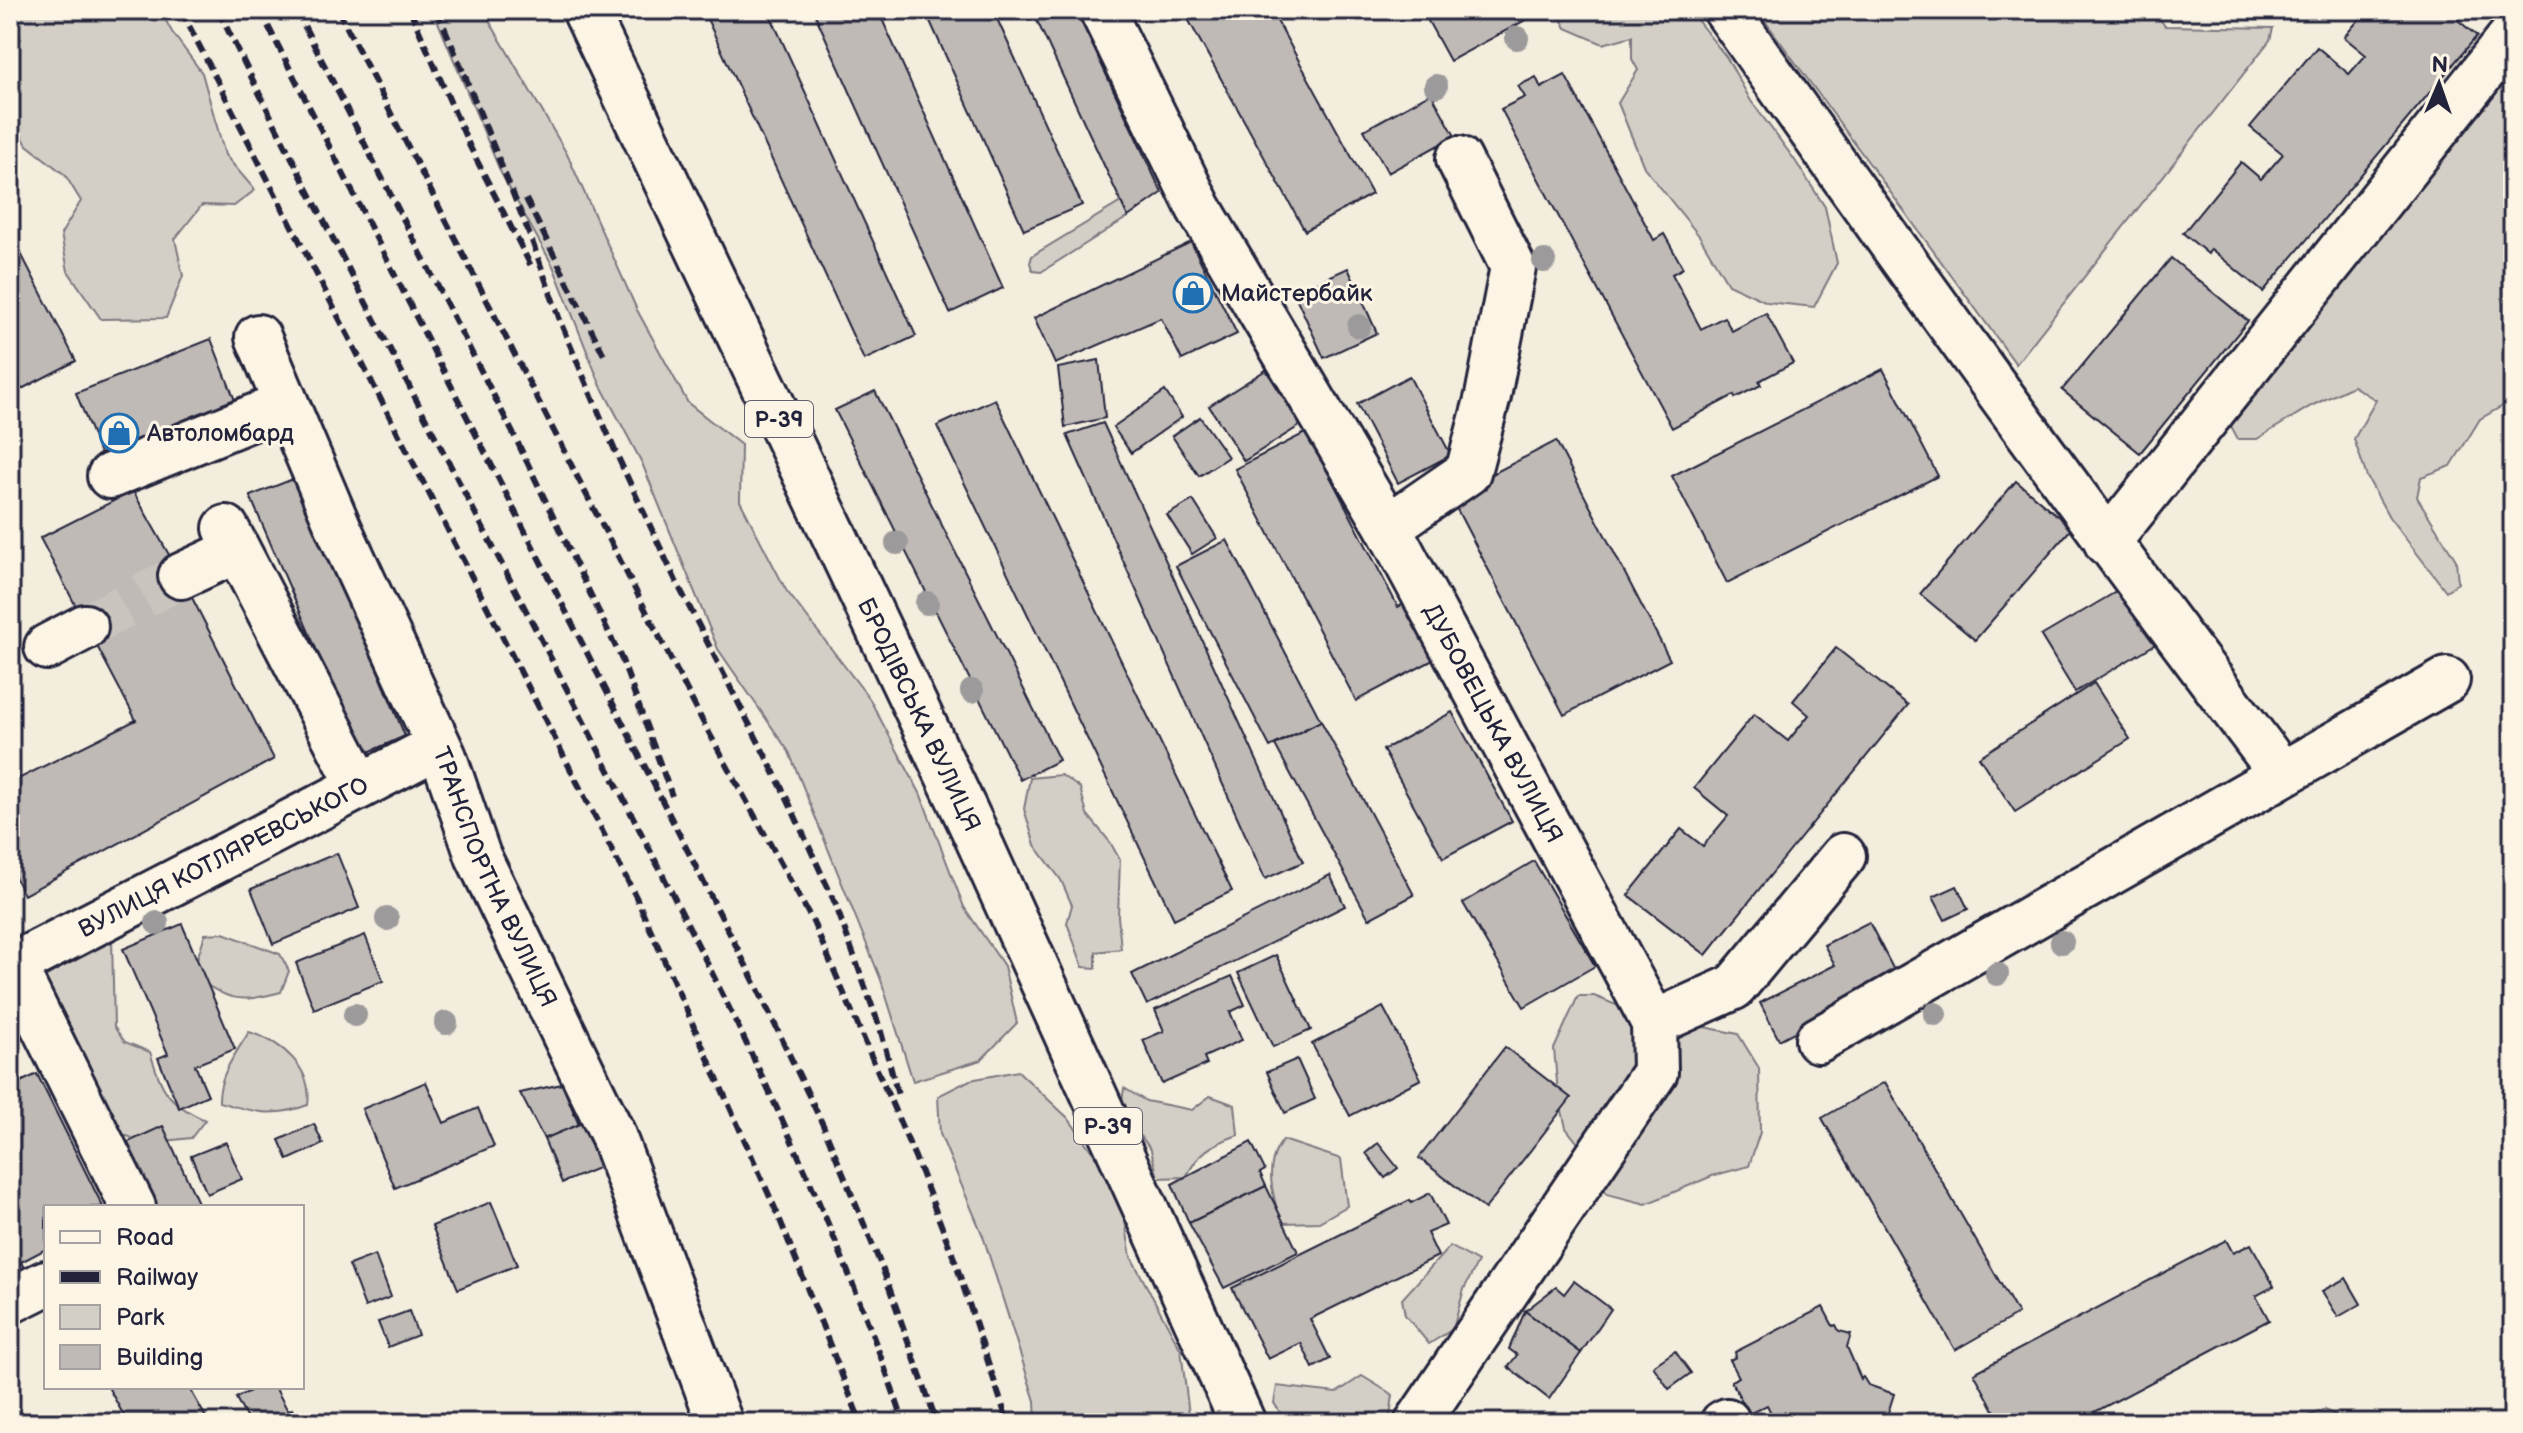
<svg xmlns="http://www.w3.org/2000/svg" width="2523" height="1433" font-family="'Balsamiq Sans',sans-serif">
<rect width="100%" height="100%" fill="#f3edde"/>
<filter id="ink" filterUnits="userSpaceOnUse"><feTurbulence type="fractalNoise" baseFrequency=".0125" numOctaves="2"/><feDisplacementMap in="SourceGraphic" scale="16" xChannelSelector="R" yChannelSelector="G"/><feConvolveMatrix kernelMatrix="1 2 1 2 8 2 1 2 1" color-interpolation-filters="sRGB"/></filter>
<g filter="url(#ink)">
<g fill="#d4cfc6" stroke="#7b7880" stroke-width="2">
<polygon points="10,10 160,10 172,32 202,73 225,155 255,190 234,206 202,205 175,239 183,276 166,318 101,319 68,271 61,234 81,201 65,175 27,145 10,116 10,57 21,39 10,19"/>
<polygon points="433,10 483,10 567,154 637,310 688,403 741,445 740,501 786,590 869,698 920,793 964,907 1004,966 1017,1023 981,1060 913,1081 881,980 789,752 718,649 642,463 600,384 553,266 501,173"/>
<polygon points="1556,10 1689,10 1727,58 1751,101 1794,159 1825,207 1837,263 1814,307 1767,302 1728,284 1700,237 1644,167 1618,103 1638,70 1632,59 1632,36 1603,44 1566,28"/>
<polygon points="1757,10 2153,10 2165,26 2273,28 2270,40 2016,364"/>
<polygon points="2513,55 2513,400 2480,419 2451,466 2421,477 2417,497 2456,560 2458,583 2446,591 2389,517 2367,477 2354,439 2376,400 2353,386 2311,406 2257,439 2238,439 2231,426 2227,403"/>
<polygon points="1121,202 1128,217 1041,272 1033,271 1030,263 1032,256"/>
<polygon points="1061,775 1080,788 1087,814 1110,842 1120,860 1118,916 1121,949 1096,952 1096,968 1083,967 1067,923 1072,905 1061,880 1035,845 1024,809 1030,778"/>
<path d="M223 933 280 954 289 971 281 992C236 1004 229 1000 192 975L205 934Z"/>
<path d="M112 937 114 1027 125 1042 150 1052C162 1090 167 1103 205 1120L191 1138 146 1143 94 1124 51 1056 10 1010 17 994Z"/>
<polygon points="1578,996 1594,996 1636,1013 1738,1034 1759,1068 1760,1132 1749,1166 1712,1176 1646,1204 1607,1194 1587,1155 1566,1128 1558,1093 1554,1049"/>
<path d="M249 1032C282 1042 313 1068 308 1105 273 1118 253 1112 219 1102 218 1076 236 1053 249 1032Z"/>
<polygon points="1018,1071 1068,1118 1120,1191 1131,1257 1181,1350 1190,1423 1036,1423 1035,1401 983,1236 940,1134 938,1096 970,1080"/>
<path d="M1124 1088 1146 1101 1192 1110 1210 1096 1235 1105 1238 1135C1210 1145 1199 1152 1186 1177L1158 1178 1151 1150 1121 1109Z"/>
<path d="M1283 1140 1341 1159 1347 1206 1319 1222 1282 1223C1272 1196 1263 1164 1283 1140Z"/>
<polygon points="1450,1246 1478,1262 1464,1289 1453,1329 1429,1344 1405,1315 1402,1299"/>
<polygon points="1362,1376 1393,1395 1389,1423 1287,1423 1274,1403 1277,1386 1336,1393"/>
<polygon points="2324,1410 2354,1423 2287,1423"/>
</g>
<g fill="#bfbab6" stroke="#22223b" stroke-width="2">
<polygon points="703,10 768,10 916,336 864,360"/>
<polygon points="813,10 878,10 1003,288 950,313"/>
<polygon points="925,10 993,10 1082,205 1024,230"/>
<polygon points="1032,10 1076,10 1162,193 1128,217"/>
<polygon points="1183,10 1271,10 1372,194 1305,231"/>
<polygon points="1422,10 1544,10 1450,61"/>
<polygon points="2367,10 2454,10 2461,16 2458,20 2477,36 2263,292 2211,249 2208,254 2183,233 2241,162 2261,179 2283,154 2250,127 2317,47 2349,74 2366,55 2344,37"/>
<polygon points="1565,75 1654,240 1664,234 1683,268 1672,274 1701,329 1724,317 1732,331 1766,313 1793,363 1759,381 1761,385 1735,398 1734,395 1672,428 1501,109 1525,97 1518,86 1536,77 1541,88"/>
<polygon points="1431,93 1455,136 1388,173 1364,130"/>
<polygon points="10,232 76,361 10,395"/>
<polygon points="1191,242 1237,334 1182,360 1161,318 1055,364 1034,318"/>
<polygon points="2171,258 2248,321 2140,453 2062,390"/>
<polygon points="1348,268 1377,333 1324,358 1294,293"/>
<polygon points="211,339 238,408 103,461 76,393"/>
<polygon points="1099,360 1105,418 1065,427 1058,368"/>
<polygon points="1883,369 1938,476 1727,583 1672,476"/>
<polygon points="1266,370 1301,425 1244,461 1209,406"/>
<polygon points="1409,376 1451,455 1398,483 1357,404"/>
<polygon points="875,391 1059,760 1020,780 835,410"/>
<polygon points="1165,391 1182,417 1131,453 1113,427"/>
<polygon points="995,399 1232,891 1174,919 937,426"/>
<polygon points="1200,417 1228,457 1199,476 1172,436"/>
<polygon points="1103,423 1303,862 1265,879 1067,435"/>
<polygon points="1307,432 1398,607 1406,603 1435,659 1356,701 1235,469"/>
<polygon points="1556,441 1670,660 1564,715 1450,496"/>
<polygon points="298,477 405,736 362,755 250,496"/>
<polygon points="2016,481 2072,528 1975,640 1920,594"/>
<polygon points="133,491 181,576 274,759 24,895 10,868 10,783 136,720 40,538"/>
<polygon points="1193,500 1217,538 1192,554 1167,515"/>
<polygon points="1227,540 1321,721 1270,747 1176,566"/>
<polygon points="2131,583 2164,639 2075,692 2041,636"/>
<polygon points="1836,648 1908,705 1706,955 1628,895 1681,829 1703,846 1728,816 1694,788 1754,714 1788,741 1809,715 1793,701"/>
<polygon points="2094,683 2130,739 2015,812 1979,757"/>
<polygon points="1452,712 1512,821 1443,858 1383,750"/>
<polygon points="1321,721 1414,895 1369,919 1275,745"/>
<polygon points="337,853 359,908 273,944 251,889"/>
<polygon points="1534,861 1595,966 1524,1007 1463,903"/>
<polygon points="1330,875 1345,906 1147,1005 1132,974"/>
<polygon points="1957,886 1968,909 1945,920 1933,897"/>
<polygon points="1869,922 1898,978 1779,1040 1760,1003 1835,965 1824,945"/>
<polygon points="182,924 235,1049 195,1065 208,1095 179,1108 158,1058 168,1054 123,949"/>
<polygon points="365,935 383,981 314,1009 296,963"/>
<polygon points="1276,955 1311,1030 1273,1047 1238,973"/>
<polygon points="1232,976 1245,1005 1230,1012 1242,1040 1204,1057 1207,1064 1162,1084 1143,1040 1164,1031 1155,1010"/>
<polygon points="1383,1007 1421,1079 1350,1116 1312,1044"/>
<polygon points="1505,1047 1571,1098 1485,1209 1419,1158"/>
<polygon points="1297,1059 1315,1099 1285,1113 1267,1072"/>
<polygon points="37,1074 103,1207 46,1207 46,1249 21,1262 26,1272 10,1279 10,1087"/>
<polygon points="426,1082 444,1123 478,1108 494,1146 395,1188 362,1109"/>
<polygon points="1885,1082 2018,1314 1955,1350 1822,1118"/>
<polygon points="562,1084 579,1125 544,1139 520,1093"/>
<polygon points="582,1123 600,1167 562,1183 544,1139"/>
<polygon points="314,1124 323,1144 288,1160 279,1140"/>
<polygon points="163,1126 200,1207 155,1207 126,1143"/>
<polygon points="226,1142 242,1179 207,1194 191,1156"/>
<polygon points="1251,1142 1265,1170 1260,1173 1266,1186 1189,1223 1172,1184"/>
<polygon points="1378,1143 1398,1168 1385,1178 1366,1153"/>
<polygon points="1266,1186 1298,1252 1224,1288 1189,1223"/>
<polygon points="1430,1193 1446,1225 1427,1233 1438,1256 1310,1319 1330,1359 1313,1368 1301,1343 1268,1359 1232,1288 1410,1200 1411,1203"/>
<polygon points="491,1202 517,1265 458,1289 432,1226"/>
<polygon points="2226,1240 2233,1253 2251,1244 2274,1286 2256,1296 2269,1320 2074,1423 2001,1423 1974,1373"/>
<polygon points="375,1255 391,1297 365,1307 349,1265"/>
<polygon points="2346,1278 2361,1304 2338,1317 2322,1291"/>
<polygon points="1574,1281 1611,1309 1581,1353 1525,1311 1556,1287 1564,1294"/>
<polygon points="1823,1307 1833,1326 1836,1325 1839,1331 1851,1334 1847,1347 1861,1379 1863,1377 1868,1385 1894,1394 1886,1419 1878,1423 1776,1423 1767,1405 1749,1414 1731,1381 1739,1377 1730,1360 1736,1357 1735,1352"/>
<polygon points="409,1311 418,1335 388,1347 378,1322"/>
<polygon points="1525,1311 1581,1353 1549,1399 1508,1367 1517,1355 1509,1349"/>
<polygon points="1675,1351 1691,1373 1669,1389 1653,1366"/>
<polygon points="108,1387 189,1387 209,1423 128,1423"/>
<polygon points="258,1387 275,1387 288,1411 292,1409 299,1423 249,1423 236,1398"/>
</g>
<g fill="none" stroke-linecap="round" stroke-linejoin="round">
<polyline stroke="#c9c4bd" stroke-width="44" stroke-dasharray="44 22" stroke-linecap="butt" points="85,627 181,576"/>
<defs>
<g id="minor">
<path id="s1" d="M1102 10 1199 208 1388 527 1654 1023 1655 1072 1417 1423"/>
<path d="M1726 10C1907 268 2092 523 2282 774"/>
<path id="s2" d="M258 337 340 531 444 757 478 856 612 1133 720 1423"/>
<polyline points="110,476 286,404"/>
<polyline points="1388,527 1468,472 1488,396 1513,267 1459,159"/>
<polyline points="226,528 360,786"/>
<polyline points="2107,543 2513,34"/>
<polyline points="181,576 237,550"/>
<polyline points="47,647 85,627"/>
<polyline points="13,965 133,1207"/>
<path id="s3" d="M10 967 438 746"/>
<polyline points="1654,1023 1734,987 1843,856"/>
<polyline points="1818,1040 2447,680"/>
<polyline points="10,1301 46,1283"/>
<polyline points="1723,1423 1727,1421"/>
</g>
<g id="major">
<path id="s4" d="M585 10 973 828 1243 1423"/>
</g>
</defs>
<use href="#minor" stroke="#22223b" stroke-width="50"/>
<use href="#major" stroke="#22223b" stroke-width="50"/>
<use href="#minor" stroke="#fcf5e5" stroke-width="44"/>
<use href="#major" stroke="#fcf5e5" stroke-width="44"/>
<g stroke="#22223b" stroke-width="6" stroke-dasharray="12 6" stroke-linecap="butt">
<polyline points="181,10 636,897 778,1215 861,1423"/>
<path d="M218 10C341 260 473 507 601 755 713 972 826 1191 904 1423"/>
<polyline points="260,10 756,985 823,1125 883,1270 937,1423"/>
<polyline points="296,10 515,437 622,660 672,796"/>
<polyline points="338,10 702,720 813,922 915,1157 955,1261 1008,1423"/>
<polyline points="410,10 470,147 531,266"/>
<polyline points="437,10 467,81"/>
<polyline points="464,74 531,238 562,326 616,453 676,581 784,792 835,903 880,1028 899,1099"/>
<polyline points="526,199 605,357"/>
</g>
</g>
<g fill="#9d9a9b">
<circle cx="1517" cy="38" r="12"/>
<circle cx="1436" cy="86" r="12"/>
<circle cx="1544" cy="261" r="12"/>
<circle cx="1359" cy="326" r="12"/>
<circle cx="897" cy="543" r="12"/>
<circle cx="927" cy="603" r="12"/>
<circle cx="972" cy="691" r="12"/>
<circle cx="387" cy="919" r="12"/>
<circle cx="157" cy="923" r="12"/>
<circle cx="2062" cy="942" r="12"/>
<circle cx="1997" cy="974" r="12"/>
<circle cx="1935" cy="1014" r="12"/>
<circle cx="355" cy="1015" r="12"/>
<circle cx="446" cy="1023" r="12"/>
</g>
</g>
<defs>
<symbol id="shop-ring" viewBox="-11 -11 22 22"><circle r="9.5" fill="#fcf5e5" stroke="#1f6fb2" stroke-width="1.5"/><path d="M-5-2.5h2.3a2.7 3.5 0 0 1 5.4 0H5L5.5 6h-11ZM-1.5-2.5h3a1.5 2.3 0 0 0-3 0Z" fill="#1f6fb2"/></symbol>
</defs>
<g fill-rule="evenodd">
<use href="#shop-ring" x="1171" y="271" width="44" height="44"/>
<use href="#shop-ring" x="97" y="411" width="44" height="44"/>
</g>
<g text-anchor="middle" stroke-width="6" stroke-linejoin="round" paint-order="stroke">
<g fill="#fcf5e5" stroke="#63616e" stroke-width="2">
<rect x="745" y="401" width="68" height="36" rx="6"/>
<rect x="1074" y="1108" width="68" height="36" rx="6"/>
</g>
<g font-size="22" font-weight="bold" fill="#22223b">
<text x="779" y="427">Р-39</text>
<text x="1108" y="1134">Р-39</text>
</g>
<g font-size="24" fill="#22223b" stroke="#fcf5e5" text-anchor="start">
<text x="1221" y="301">Майстербайк</text>
<text x="147" y="441">Автоломбард</text>
</g>
<g font-size="24" fill="#22223b" stroke="#fcf5e5">
<text dy="8" stroke="none"><textPath href="#s4" startOffset="780">БРОДІВСЬКА ВУЛИЦЯ</textPath></text>
<text dy="8" stroke="none"><textPath href="#s1" startOffset="814">ДУБОВЕЦЬКА ВУЛИЦЯ</textPath></text>
<text dy="8" stroke="none"><textPath href="#s3" startOffset="240">ВУЛИЦЯ КОТЛЯРЕВСЬКОГО</textPath></text>
<text dy="8" stroke="none"><textPath href="#s2" startOffset="590">ТРАНСПОРТНА ВУЛИЦЯ</textPath></text>
</g>
</g>
<rect width="2523" height="1433" fill="none" stroke="#fcf5e5" stroke-width="40"/>
<rect x="20" y="20" width="2483" height="1393" fill="none" stroke="#22223b" stroke-width="3" filter="url(#ink)"/>
<rect x="44" y="1205" width="260" height="184" fill="#fcf5e5" stroke="#a5a1a1" stroke-width="2"/>
<rect x="60" y="1231" width="40" height="12" fill="#fcf5e5" stroke="#a5a1a1" stroke-width="2"/>
<text x="116" y="1245" font-size="24" fill="#22223b">Road</text>
<rect x="60" y="1271" width="40" height="12" fill="#22223b" stroke="#a5a1a1" stroke-width="2"/>
<text x="116" y="1285" font-size="24" fill="#22223b">Railway</text>
<rect x="60" y="1305" width="40" height="24" fill="#d4cfc6" stroke="#a5a1a1" stroke-width="2"/>
<text x="116" y="1325" font-size="24" fill="#22223b">Park</text>
<rect x="60" y="1345" width="40" height="24" fill="#bfbab6" stroke="#a5a1a1" stroke-width="2"/>
<text x="116" y="1365" font-size="24" fill="#22223b">Building</text>
<g transform="translate(2439 84) rotate(2)" stroke="#fcf5e5" stroke-width="6" paint-order="stroke">
<path d="M0-6L14 30L0 20L-14 30Z" fill="#22223b"/>
<text y="-12" font-size="22" font-weight="bold" text-anchor="middle" fill="#22223b">N</text>
</g>
</svg>
